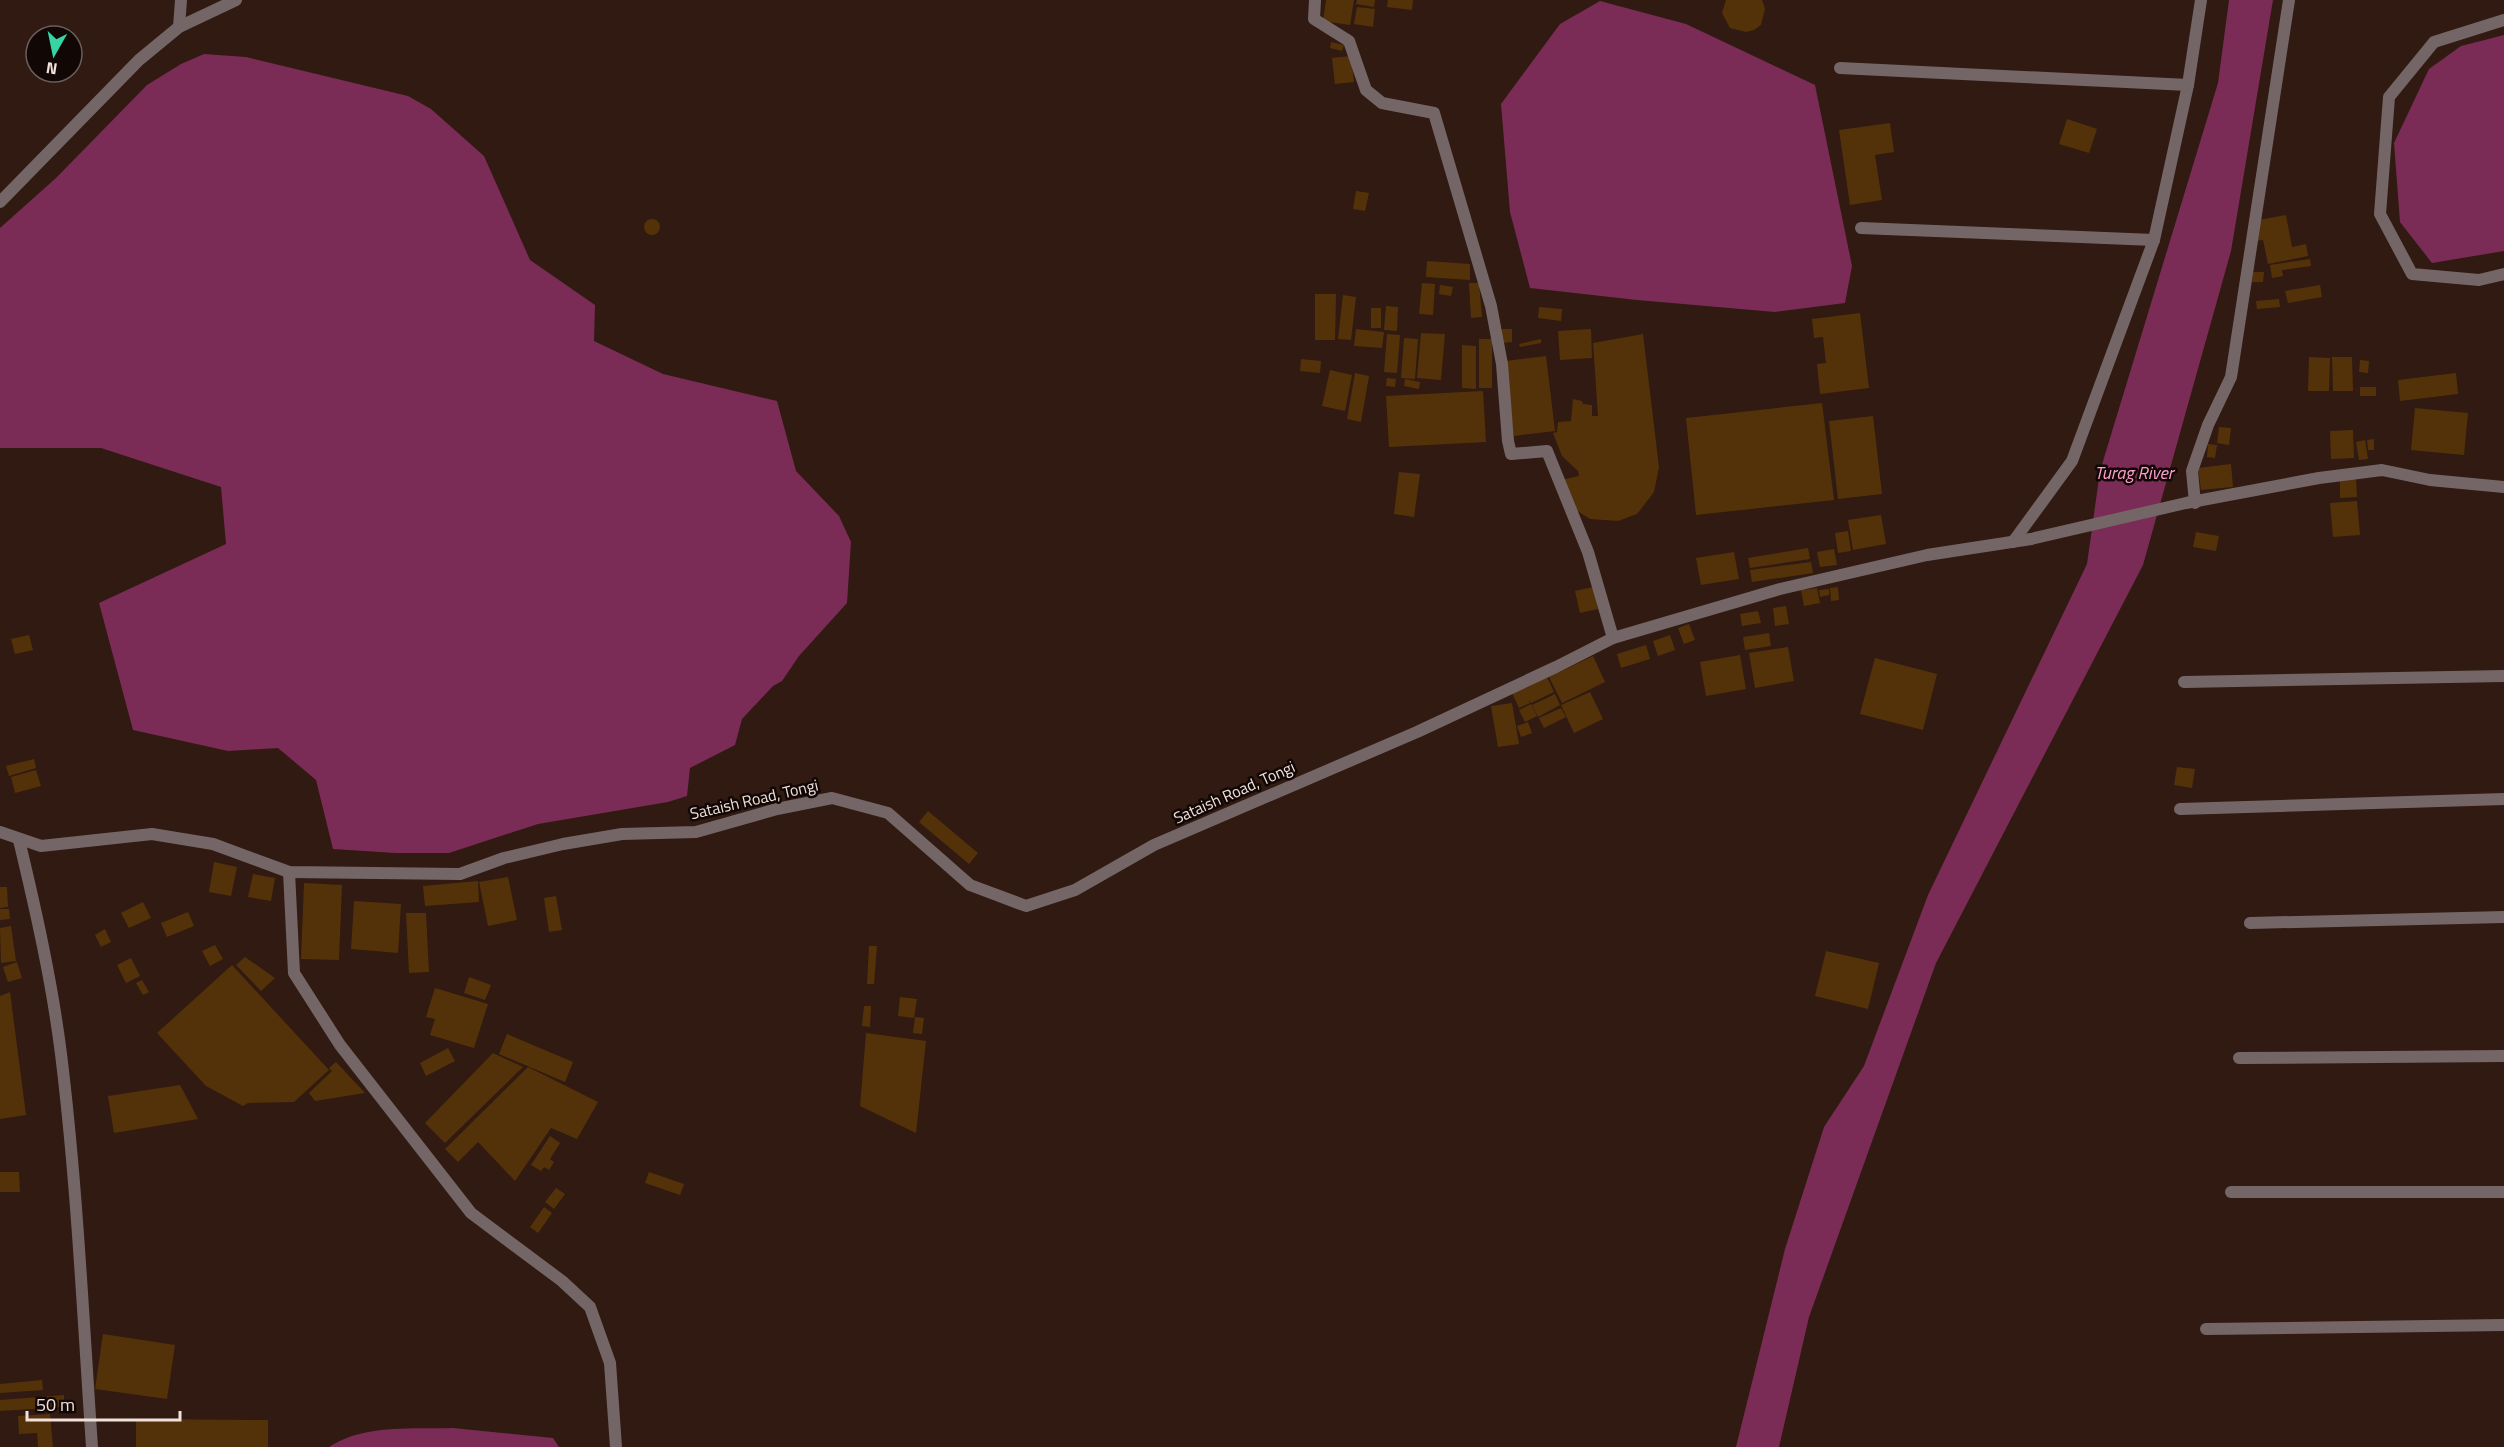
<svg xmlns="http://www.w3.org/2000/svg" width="2504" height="1447" font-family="'Titillium Web',sans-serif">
<rect width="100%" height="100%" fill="#301a11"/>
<g fill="#7a2c56">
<polygon points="2229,0 2273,0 2231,251 2143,565 1936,963 1809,1317 1779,1447 1736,1447 1785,1249 1824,1127 1864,1066 1928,895 2087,564 2100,471 2218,83"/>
<polygon points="1600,1 1686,24 1815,85 1852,266 1845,303 1775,312 1637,300 1530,288 1510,212 1501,104 1560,24"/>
<polygon points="2504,35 2504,251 2432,263 2400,222 2394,143 2429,69 2461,46"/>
<polygon points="204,54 246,57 408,96 431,109 484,156 530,260 595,305 594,341 663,374 777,401 796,471 839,516 851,542 847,603 799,656 782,681 773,686 742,719 735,745 690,768 687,796 668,802 538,824 449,853 395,853 333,849 316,780 278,748 228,751 133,730 99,603 226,544 221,487 101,448 0,448 0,228 56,178 147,85 181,64"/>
<path d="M453 1428 553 1438 559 1447H329C363 1424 413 1429 453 1428Z"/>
</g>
<g fill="#543209">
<polygon points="1326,0 1354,0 1350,25 1323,21"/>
<polygon points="1357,0 1375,0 1374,7 1356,4"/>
<polygon points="1388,0 1413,0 1412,10 1387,7"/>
<polygon points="1726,0 1762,0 1765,9 1761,25 1754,30 1746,32 1730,28 1722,13"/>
<polygon points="1357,7 1375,9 1373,27 1354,24"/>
<polygon points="1331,42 1344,45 1342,51 1330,48"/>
<polygon points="1351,56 1354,82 1335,84 1332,58"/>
<polygon points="2067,119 2097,129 2089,153 2059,144"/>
<polygon points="1890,123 1894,152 1875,155 1882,200 1850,205 1839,130"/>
<polygon points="1356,191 1369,193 1365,211 1353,209"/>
<polygon points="2286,215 2292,247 2306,244 2308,256 2268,264 2263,240 2256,241 2253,221"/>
<circle cx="652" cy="227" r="8"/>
<polygon points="2310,259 2311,266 2282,270 2283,276 2272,278 2270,265"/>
<polygon points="1427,261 1470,264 1470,280 1426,277"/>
<polygon points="2253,272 2264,272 2263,282 2252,282"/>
<polygon points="1422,283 1435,284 1433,315 1419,314"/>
<polygon points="1469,283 1479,283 1482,317 1471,318"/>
<polygon points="1440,285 1453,287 1451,296 1439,294"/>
<polygon points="2320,285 2322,297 2288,303 2285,291"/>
<polygon points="1315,294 1336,294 1335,340 1315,340"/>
<polygon points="1343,295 1356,297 1351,340 1338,339"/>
<polygon points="2279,299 2280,307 2257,309 2256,301"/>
<polygon points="1386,306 1398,307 1397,331 1384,330"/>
<polygon points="1539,307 1562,309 1561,321 1538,318"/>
<rect x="1371" y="308" width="10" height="20"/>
<polygon points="1860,313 1869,388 1820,394 1817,364 1826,363 1823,337 1814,338 1812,319"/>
<polygon points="1356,329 1384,332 1382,348 1354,346"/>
<polygon points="1502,329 1512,329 1512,342 1502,343"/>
<polygon points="1591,329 1592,358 1560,360 1558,331"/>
<polygon points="1421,333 1445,334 1441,380 1417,378"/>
<polygon points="1387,334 1400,335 1397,373 1384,372"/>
<polygon points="1643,334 1659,467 1654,492 1637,514 1618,521 1590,519 1576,510 1561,480 1579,476 1578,471 1562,456 1553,433 1557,432 1558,422 1571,421 1573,399 1582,401 1583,404 1592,405 1592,416 1598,416 1593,343"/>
<polygon points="1404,338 1418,339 1415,379 1401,378"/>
<rect x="1479" y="339" width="13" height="49"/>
<polygon points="1541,339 1541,343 1520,347 1519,344"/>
<polygon points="1462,345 1476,346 1476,389 1462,388"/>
<polygon points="1546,356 1555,431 1514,436 1505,361"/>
<polygon points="2309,357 2330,358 2329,391 2308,391"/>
<polygon points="2332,357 2352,357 2353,391 2333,391"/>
<polygon points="1301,359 1321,361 1320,373 1300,371"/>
<polygon points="2360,360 2369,361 2368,373 2359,372"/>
<polygon points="1330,370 1352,375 1345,411 1322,406"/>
<polygon points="1355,373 1369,376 1361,422 1347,419"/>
<polygon points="2456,373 2458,394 2400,401 2398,380"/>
<polygon points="1387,378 1396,379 1395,387 1386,386"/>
<polygon points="1405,379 1420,382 1419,389 1404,386"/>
<rect x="2360" y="387" width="16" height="9"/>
<polygon points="1483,391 1486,442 1389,447 1386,396"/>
<polygon points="1822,403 1834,500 1696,515 1686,418"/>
<polygon points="2415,408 2468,413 2464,455 2411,450"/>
<polygon points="1873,416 1882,494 1838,499 1829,421"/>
<polygon points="2219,427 2231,428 2229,445 2217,443"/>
<polygon points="2353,430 2354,458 2331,459 2330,431"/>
<polygon points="2374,439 2374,450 2368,450 2367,440"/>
<polygon points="2365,440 2368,459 2359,460 2356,442"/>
<polygon points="2208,444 2217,445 2215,458 2207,457"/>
<polygon points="2231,464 2233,487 2201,490 2198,468"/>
<polygon points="1399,472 1420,474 1414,517 1394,514"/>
<polygon points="2356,478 2357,497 2340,498 2340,479"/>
<polygon points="2357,501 2360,535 2333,537 2330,503"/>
<polygon points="1881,515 1886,544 1853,550 1848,520"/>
<polygon points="1848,531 1851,551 1838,553 1835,533"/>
<polygon points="2196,532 2219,536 2216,551 2193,547"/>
<polygon points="1808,548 1810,559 1750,568 1748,558"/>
<polygon points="1834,549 1837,565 1820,567 1817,552"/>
<polygon points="1734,552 1739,579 1701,585 1696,558"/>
<polygon points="1811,562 1813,573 1752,582 1750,570"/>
<polygon points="1593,587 1598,609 1580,613 1575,591"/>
<polygon points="1838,587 1839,600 1831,601 1830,588"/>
<polygon points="1817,588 1820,603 1804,606 1801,590"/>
<polygon points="1829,589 1829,595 1820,597 1819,590"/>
<polygon points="1786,606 1789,624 1775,626 1773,608"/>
<polygon points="1758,611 1761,623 1742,626 1740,614"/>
<polygon points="1689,624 1695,640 1684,644 1678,628"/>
<polygon points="1769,633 1771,646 1745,650 1743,637"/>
<polygon points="29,635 33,650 15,654 11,639"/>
<polygon points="1670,635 1675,650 1658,656 1653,641"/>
<polygon points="1646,645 1650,659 1621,668 1617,654"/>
<polygon points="1788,647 1794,681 1755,688 1749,653"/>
<polygon points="1740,655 1746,689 1706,696 1700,662"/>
<polygon points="1593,656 1605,682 1562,703 1549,677"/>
<polygon points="1875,658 1937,674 1923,730 1860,714"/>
<polygon points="1547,677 1554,692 1531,703 1529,700 1530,703 1519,708 1512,693"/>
<polygon points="1590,692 1603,719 1574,733 1561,705"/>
<polygon points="1555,694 1560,705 1538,717 1532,705"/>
<polygon points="1512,703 1519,744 1498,747 1491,706"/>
<polygon points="1531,704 1537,716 1525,722 1519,710"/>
<polygon points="1561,708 1566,717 1544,728 1539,718"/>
<polygon points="1528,722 1532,733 1521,737 1517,726"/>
<polygon points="34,759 36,768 9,776 6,766"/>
<polygon points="2177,767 2195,769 2192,788 2174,785"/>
<polygon points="36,770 41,786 15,793 11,777"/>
<polygon points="928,811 978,853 969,864 919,822"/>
<polygon points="214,862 237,867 231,896 209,892"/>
<polygon points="253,874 275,878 271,901 248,897"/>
<polygon points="508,877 517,920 488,926 479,882"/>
<polygon points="478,881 479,902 425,906 423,886"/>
<polygon points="304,883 342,885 339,960 301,959"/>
<polygon points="0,887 7,887 8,907 0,908"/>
<polygon points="556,896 562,930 549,932 544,898"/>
<polygon points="354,901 401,904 398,953 351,949"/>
<polygon points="143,902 151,918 129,928 121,913"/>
<polygon points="0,909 9,909 10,919 0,920"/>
<polygon points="188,912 194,926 167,937 161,923"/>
<polygon points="406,913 426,913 429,972 409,973"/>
<polygon points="11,926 16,961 1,963 0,928"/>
<polygon points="105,929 111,942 101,947 95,935"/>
<polygon points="215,945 223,959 210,966 202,951"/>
<polygon points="869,946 877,946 874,984 867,984"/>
<polygon points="1826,951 1879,963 1868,1009 1815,996"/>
<polygon points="245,957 275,978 261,991 236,965"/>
<polygon points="131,958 140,976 126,983 117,965"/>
<polygon points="17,962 22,978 8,982 3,967"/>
<polygon points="232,965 329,1070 294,1102 248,1103 243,1106 206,1086 157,1033"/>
<polygon points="469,977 491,985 485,1000 464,993"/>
<polygon points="142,980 149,992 143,995 136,983"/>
<polygon points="435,988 488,1004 474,1048 430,1035 435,1019 426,1017"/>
<polygon points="10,992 26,1115 0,1119 0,996"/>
<polygon points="900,997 917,999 914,1018 898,1016"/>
<polygon points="864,1006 871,1006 870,1027 862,1026"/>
<polygon points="915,1017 924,1018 922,1034 913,1033"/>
<polygon points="866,1033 926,1041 916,1133 860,1106"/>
<polygon points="507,1034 573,1062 565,1082 499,1054"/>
<polygon points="448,1048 455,1061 426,1076 420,1063"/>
<polygon points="493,1053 523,1067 445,1143 425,1123"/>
<polygon points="336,1062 365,1093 315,1101 309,1093 332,1071 329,1068"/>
<polygon points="528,1067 598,1102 577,1139 551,1128 515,1181 478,1142 458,1162 445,1149"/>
<polygon points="180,1085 198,1119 114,1133 108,1096"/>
<polygon points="550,1136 560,1143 550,1159 554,1162 549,1170 544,1167 541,1171 531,1165"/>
<polygon points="0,1172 19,1172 20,1192 0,1192"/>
<polygon points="649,1172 684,1184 680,1195 645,1183"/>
<polygon points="556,1188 565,1194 554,1209 545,1202"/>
<polygon points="544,1207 552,1213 538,1233 530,1227"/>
<polygon points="103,1334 175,1345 167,1399 95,1389"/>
<polygon points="42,1380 43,1390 0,1393 0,1384"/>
<polygon points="64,1395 64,1407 0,1411 0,1400"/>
<polygon points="50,1414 53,1447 38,1447 37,1433 19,1434 18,1416"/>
<polygon points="136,1419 268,1420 268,1447 136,1447"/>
</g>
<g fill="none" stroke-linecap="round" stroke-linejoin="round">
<g stroke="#746667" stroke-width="12">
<polyline points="1315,0 1314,19 1349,41 1366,90 1382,103 1434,113 1491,306 1502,364 1508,441 1511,454 1547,451 1588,552 1613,638"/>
<polyline points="2504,20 2434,42 2389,97 2380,214 2412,274 2479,280 2504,274"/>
<polyline points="179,27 181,0"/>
<polyline points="1840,68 2188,85"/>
<polyline points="0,202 139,60 179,27 236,0"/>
<polyline points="1861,228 2154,240"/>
<polyline points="2195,503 2192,471 2208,425 2231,377 2289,0"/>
<polyline points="2031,539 2186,503 2319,478 2382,470 2430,480 2504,487"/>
<polyline points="2013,542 2072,461 2154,240 2188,85 2201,0"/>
<polyline points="2184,682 2504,676"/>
<polyline points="2180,809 2504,799"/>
<path d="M19 840C36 911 52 982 61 1054 77 1184 83 1316 92 1447"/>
<polyline points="289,872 294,973 340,1045 471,1213 562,1281 590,1307 610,1363 616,1447"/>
<polyline points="2250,923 2504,917"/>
<polyline points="2239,1058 2504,1056"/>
<polyline points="2231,1192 2504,1192"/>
<polyline points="2206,1329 2504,1325"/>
</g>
<polyline stroke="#746667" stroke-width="12" points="0,832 41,846 152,834 213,844 289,872 460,874 504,858 563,844 622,834 696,832 777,809 832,798 888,813 970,885 1026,906 1075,890 1154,845 1417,732 1556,667 1613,638 1780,589 1927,555 2031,539"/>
</g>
<g text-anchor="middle" stroke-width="5" stroke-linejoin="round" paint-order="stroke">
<g font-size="16" fill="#f1e1db" stroke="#110705">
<text transform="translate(1234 792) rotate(-24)" y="6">Sataish Road, Tongi</text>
<text transform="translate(754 799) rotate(-13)" y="6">Sataish Road, Tongi</text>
</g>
<g font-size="18" font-style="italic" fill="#faa0cb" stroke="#110705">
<text x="2134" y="479">Turag River</text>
</g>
</g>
<g transform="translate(54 54) rotate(189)"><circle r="28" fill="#110705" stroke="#6b5e5b" stroke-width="1.5"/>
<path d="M0-4.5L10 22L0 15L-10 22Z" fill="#37d4a6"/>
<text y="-9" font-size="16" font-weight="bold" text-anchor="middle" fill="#f1e1db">N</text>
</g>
<path d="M27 1411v9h153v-9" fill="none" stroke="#f1e1db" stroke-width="3"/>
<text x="36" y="1411" font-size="18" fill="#f1e1db" stroke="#110705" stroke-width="4.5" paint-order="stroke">50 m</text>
</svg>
